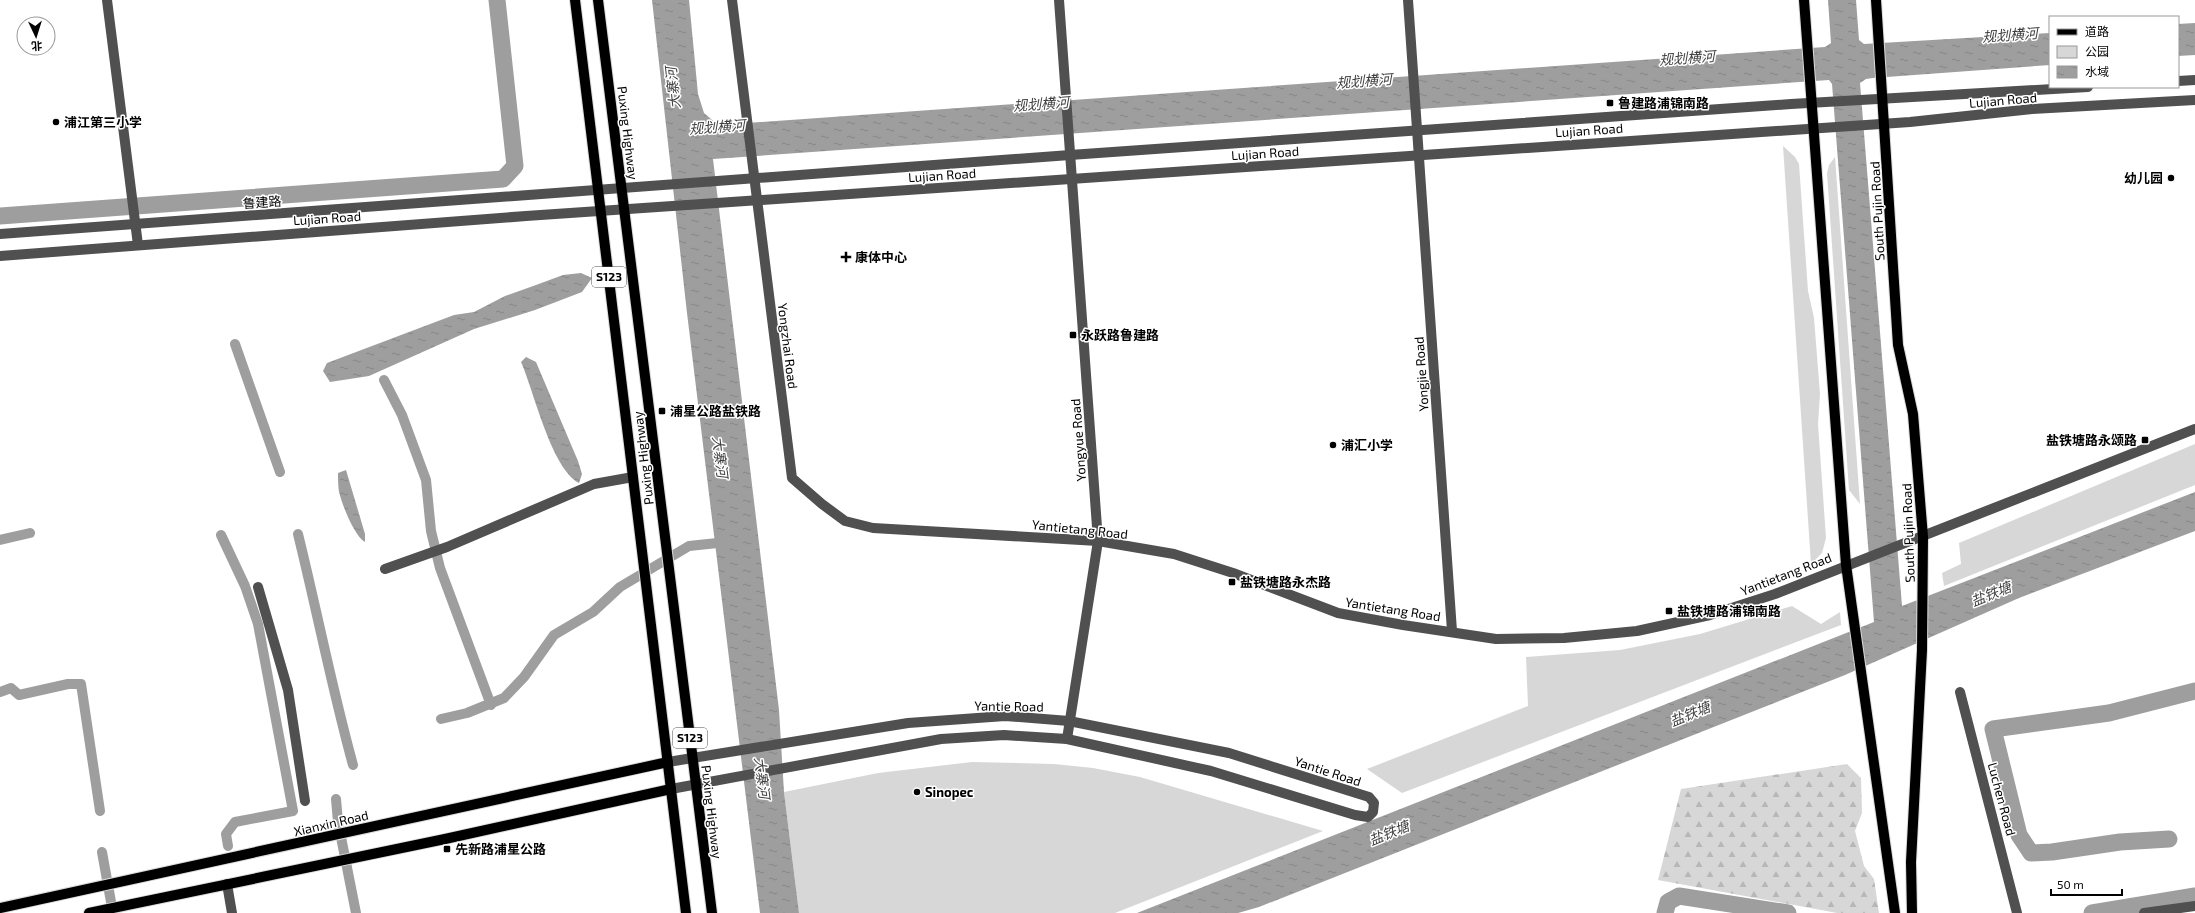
<svg xmlns="http://www.w3.org/2000/svg" width="2195" height="913" font-family="'Exo 2','Noto Sans SC',sans-serif">
<defs>
<pattern id="forest-firs" width="22" height="20" patternUnits="userSpaceOnUse"><rect width="22" height="20" fill="#d7d7d7"/><path d="M5 1l3.5 6h-7zM16 11l3.5 6h-7z" fill="#b7b7b7"/></pattern>
<pattern id="water-ripples" width="26" height="14" patternUnits="userSpaceOnUse"><rect width="26" height="14" fill="#9e9e9e"/><path d="M2 4q2-2 4 0t4 0M15 11q2-2 4 0t4 0" fill="none" stroke="#868686"/></pattern>
</defs>
<rect width="100%" height="100%" fill="#fff"/>
<g fill="#d7d7d7">
<polygon points="1783,146 1795,157 1799,164 1808,291 1814,318 1820,394 1818,424 1826,538 1822,553 1811,564"/>
<polygon points="1835,157 1860,504 1849,490 1827,173 1829,165"/>
<polygon points="2195,444 2195,485 1944,586 1942,573 1961,564 1959,543"/>
<polygon points="1792,606 1821,624 1840,612 1841,625 1402,793 1367,769 1528,706 1526,657 1620,650 1700,634"/>
<polygon points="972,762 1054,764 1093,768 1140,777 1323,831 1115,913 799,913 784,792 878,773"/>
</g>
<polygon fill="url(#forest-firs)" points="1847,764 1861,778 1862,813 1855,831 1864,866 1874,879 1879,913 1837,913 1658,880 1681,789"/>
<g fill="url(#water-ripples)">
<polygon points="652,0 689,0 698,94 704,113 718,125 1825,47 1831,43 1828,0 1856,0 1859,40 1864,44 2050,33 2050,65 1873,78 1866,79 1860,83 1902,606 2195,492 2195,531 2019,598 1845,675 1259,907 1238,913 1137,913 1874,622 1832,84 1829,80 713,159 779,710 784,792 799,913 760,913 687,313"/>
<polygon points="2195,23 2195,55 2178,56 2178,24"/>
<polygon points="581,273 592,278 582,292 535,310 474,329 369,376 330,382 323,371 327,363 454,315 474,312 505,296 536,285 563,275"/>
<path d="M526 357 536 362 578 461 582 474 579 483C551 468 534 391 521 362Z"/>
<path d="M346 470 365 534V542C354 536 342 504 339 492 338 486 338 479 338 473Z"/>
</g>
<g fill="none" stroke-linecap="round" stroke-linejoin="round">
<g stroke="#9e9e9e" stroke-width="10">
<polyline points="235,344 280,472"/>
<polyline points="384,380 402,415 426,480 431,531 440,568 491,705"/>
<path d="M298 534C317 611 332 689 353 765"/>
<polyline points="221,535 245,586 258,624 293,811 235,822 226,834 228,846"/>
<polyline points="0,540 30,533"/>
<polyline points="0,692 11,688 19,695 68,684 81,684 100,811"/>
<polyline points="441,719 467,713 504,698 524,677 554,635 593,612 620,587 689,546 727,542"/>
<polyline points="336,799 338,822 356,913"/>
<polyline points="102,852 113,913"/>
</g>
<g stroke="#9e9e9e" stroke-width="17">
<polyline points="0,216 503,179 515,166 497,0"/>
<polyline points="2169,839 2120,842 2052,852 2031,853 2019,835 1993,729 2109,713 2195,691"/>
<polyline points="1665,913 1668,902 1679,896 1788,913"/>
<polyline points="2092,913 2195,896"/>
</g>
<defs>
<g id="major">
<polyline points="575,0 686,913"/>
<polyline points="598,0 712,913"/>
<polyline points="1804,0 1846,565 1895,913"/>
<polyline points="1876,0 1898,345 1913,414 1923,537 1922,650 1911,862 1912,913"/>
<polyline points="0,908 668,762"/>
<polyline points="89,913 445,839 671,789"/>
</g>
</defs>
<use href="#major" stroke="#dbdbdb" stroke-width="12"/>
<g stroke="#505050" stroke-width="10">
<polyline points="107,0 138,245"/>
<polyline points="732,0 792,478 822,504 845,521 873,528 1098,541 1174,554 1233,573 1338,613 1403,625 1496,639 1564,638 1637,631 1710,615 1775,594 2195,429"/>
<polyline points="1059,0 1098,541 1067,739"/>
<polyline points="1408,0 1452,631"/>
<polyline points="2178,81 2195,80"/>
<polyline points="0,234 1070,155 1791,104 2088,87"/>
<polyline points="0,256 526,216 1910,122 2032,109 2195,100"/>
<polyline points="385,569 447,547 594,484 633,477"/>
<polyline points="258,587 288,690 305,801"/>
<polyline points="1960,692 2017,913"/>
<polyline points="668,762 908,723 1005,716 1069,721 1229,753 1369,797 1374,803 1373,812 1368,817 1355,815 1211,771 1067,739 1004,735 941,739 671,789"/>
<polyline points="227,884 232,913"/>
<polyline points="2144,913 2195,906"/>
</g>
<use href="#major" stroke="#000" stroke-width="10"/>
</g>
<g fill="#000" stroke="#fff" stroke-width="1.5">
<rect x="1606" y="99" width="8" height="8" rx="2"/>
<circle cx="56" cy="122" r="4"/>
<circle cx="2171" cy="178" r="4"/>
<path d="M844 251h4v4h4v4h-4v4h-4v-4h-4v-4h4z"/>
<rect x="1069" y="331" width="8" height="8" rx="2"/>
<rect x="658" y="407" width="8" height="8" rx="2"/>
<rect x="2141" y="436" width="8" height="8" rx="2"/>
<circle cx="1333" cy="445" r="4"/>
<rect x="1228" y="578" width="8" height="8" rx="2"/>
<rect x="1665" y="607" width="8" height="8" rx="2"/>
<circle cx="917" cy="792" r="4"/>
<rect x="443" y="845" width="8" height="8" rx="2"/>
</g>
<g text-anchor="middle" stroke-width="3" stroke-linejoin="round" paint-order="stroke">
<g fill="#fff" stroke="#4c4c4c" stroke-width="1">
<rect x="592" y="267" width="34" height="20" rx="3"/>
<rect x="673" y="728" width="34" height="20" rx="3"/>
</g>
<g font-size="12" font-weight="bold" fill="#000">
<text x="609" y="281">S123</text>
<text x="690" y="742">S123</text>
</g>
<g font-size="13" fill="#000" stroke="#fff">
<text transform="translate(2003 100) rotate(-5)" y="5">Lujian Road</text>
<text transform="translate(1589 130) rotate(-4)" y="5">Lujian Road</text>
<text transform="translate(628 133) rotate(83)" y="5">Puxing Highway</text>
<text transform="translate(1265 153) rotate(-4)" y="5">Lujian Road</text>
<text transform="translate(942 175) rotate(-4)" y="5">Lujian Road</text>
<text transform="translate(262 202) rotate(-4)" y="5">鲁建路</text>
<text transform="translate(1877 211) rotate(-93)" y="5">South Pujin Road</text>
<text transform="translate(327 218) rotate(-4)" y="5">Lujian Road</text>
<text transform="translate(788 346) rotate(83)" y="5">Yongzhai Road</text>
<text transform="translate(1421 374) rotate(-94)" y="5">Yongjie Road</text>
<text transform="translate(1078 440) rotate(-94)" y="5">Yongyue Road</text>
<text transform="translate(643 458) rotate(-97)" y="5">Puxing Highway</text>
<text transform="translate(1080 529) rotate(6)" y="5">Yantietang Road</text>
<text transform="translate(1908 533) rotate(-92)" y="5">South Pujin Road</text>
<text transform="translate(1786 574) rotate(-21)" y="5">Yantietang Road</text>
<text transform="translate(1393 609) rotate(9)" y="5">Yantietang Road</text>
<text transform="translate(1009 706) rotate(1)" y="5">Yantie Road</text>
<text transform="translate(1328 771) rotate(18)" y="5">Yantie Road</text>
<text transform="translate(2002 799) rotate(75)" y="5">Luchen Road</text>
<text transform="translate(712 812) rotate(83)" y="5">Puxing Highway</text>
<text transform="translate(331 823) rotate(-13)" y="5">Xianxin Road</text>
</g>
<g font-size="13" font-weight="bold" fill="#000" stroke="#fff" text-anchor="start">
<text x="1618" y="108">鲁建路浦锦南路</text>
<text x="64" y="127">浦江第三小学</text>
<text x="2163" y="183" text-anchor="end">幼儿园</text>
<text x="855" y="262">康体中心</text>
<text x="1081" y="340">永跃路鲁建路</text>
<text x="670" y="416">浦星公路盐铁路</text>
<text x="2137" y="445" text-anchor="end">盐铁塘路永颂路</text>
<text x="1341" y="450">浦汇小学</text>
<text x="1240" y="587">盐铁塘路永杰路</text>
<text x="1677" y="616">盐铁塘路浦锦南路</text>
<text x="925" y="797">Sinopec</text>
<text x="455" y="854">先新路浦星公路</text>
</g>
<g font-size="14" font-style="italic" fill="#3f3f3f" stroke="#fff">
<text transform="translate(2010 35) rotate(-4)" y="5">规划横河</text>
<text transform="translate(1687 58) rotate(-4)" y="5">规划横河</text>
<text transform="translate(1364 81) rotate(-4)" y="5">规划横河</text>
<text transform="translate(673 88) rotate(-96)" y="5">大寨河</text>
<text transform="translate(1041 104) rotate(-4)" y="5">规划横河</text>
<text transform="translate(717 127) rotate(-4)" y="5">规划横河</text>
<text transform="translate(720 457) rotate(83)" y="5">大寨河</text>
<text transform="translate(1991 594) rotate(-22)" y="5">盐铁塘</text>
<text transform="translate(1690 714) rotate(-22)" y="5">盐铁塘</text>
<text transform="translate(762 778) rotate(83)" y="5">大寨河</text>
<text transform="translate(1389 833) rotate(-22)" y="5">盐铁塘</text>
</g>
</g>
<rect x="2049" y="16" width="130" height="72" fill="#ffffff" stroke="#999999"/>
<rect x="2057" y="29" width="20" height="6" fill="#000000" stroke="#999999"/>
<text x="2085" y="36" font-size="12" fill="#000000">道路</text>
<rect x="2057" y="46" width="20" height="12" fill="#d7d7d7" stroke="#999999"/>
<text x="2085" y="56" font-size="12" fill="#000000">公园</text>
<rect x="2057" y="66" width="20" height="12" fill="url(#water-ripples)" stroke="#999999"/>
<text x="2085" y="76" font-size="12" fill="#000000">水域</text>
<g transform="translate(36 36) rotate(176)"><circle r="19" fill="#ffffff" stroke="#999999"/>
<path d="M0-3L7 15L0 10L-7 15Z" fill="#000000"/>
<text y="-6" font-size="11" font-weight="bold" text-anchor="middle" fill="#000000">北</text>
</g>
<path d="M2051 889v6h71v-6" fill="none" stroke="#000000" stroke-width="2"/>
<text x="2057" y="889" font-size="12" fill="#000000" stroke="#ffffff" stroke-width="3" paint-order="stroke">50 m</text>
</svg>
